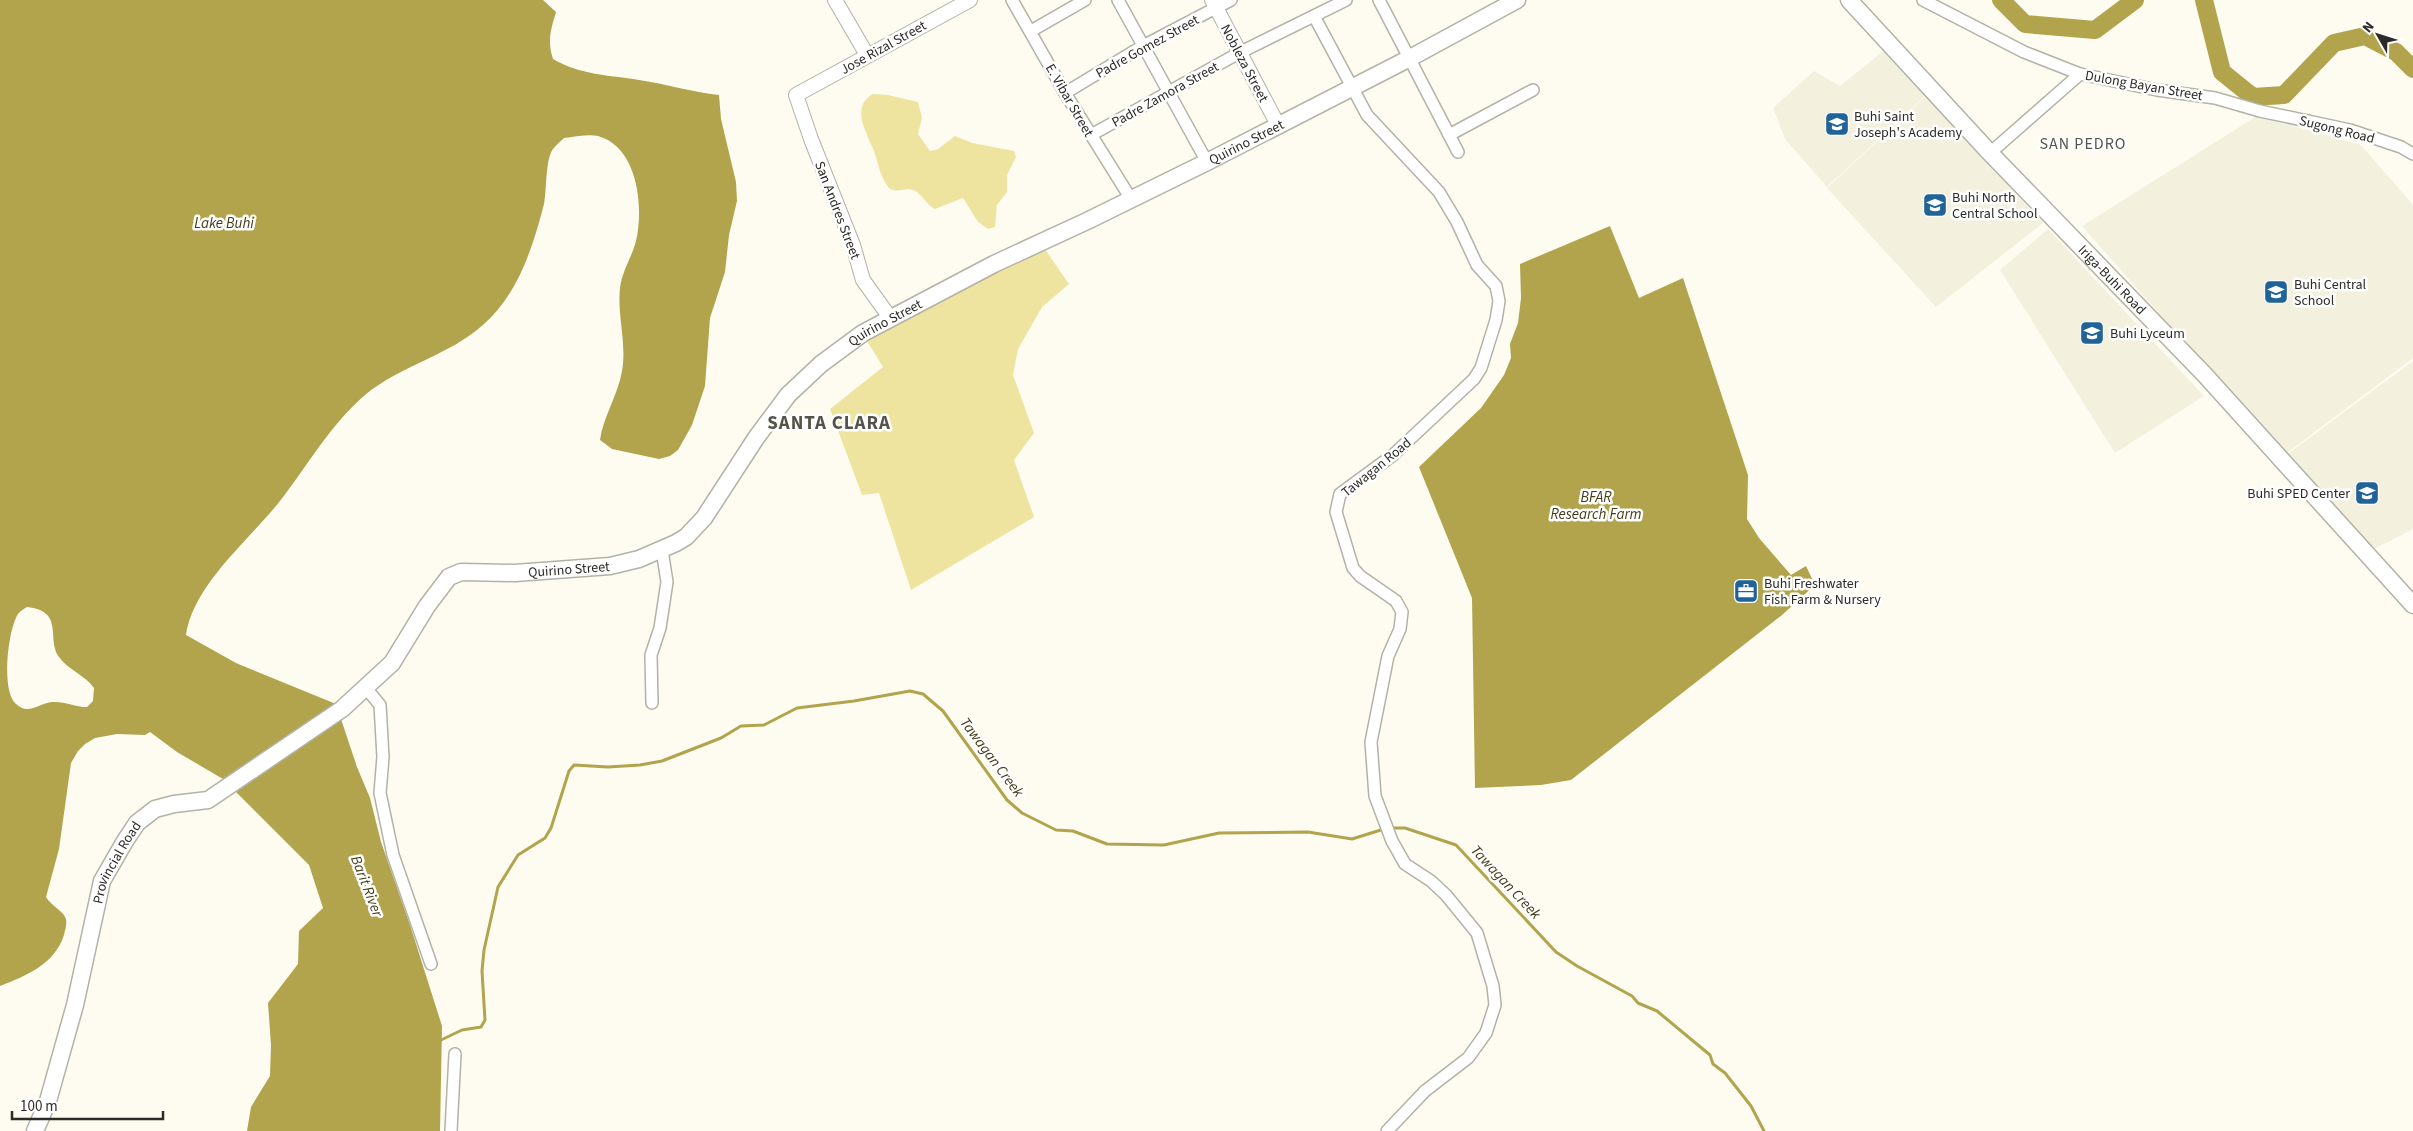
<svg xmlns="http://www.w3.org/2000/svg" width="2413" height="1131" font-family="'Source Sans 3',sans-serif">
<rect width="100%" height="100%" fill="#fefcf1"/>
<g fill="#f3f0de">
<polygon points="1887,48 1927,94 1827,187 1785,139 1773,108 1814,71 1840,86"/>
<polygon points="1927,95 2043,223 1936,307 1827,188"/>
<polygon points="2257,116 2361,145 2413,205 2413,358 2284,455 2082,226"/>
<polygon points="2048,229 2204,396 2115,453 2000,270"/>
<polygon points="2413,361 2413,529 2374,549 2285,456"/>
</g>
<g fill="#eee4a0">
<path d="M873 94 888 95 918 102 922 118 918 134 930 151 938 149 955 136 972 143 1014 151 1016 157 1007 175V192L997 205 995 227 988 229 978 222 963 198 935 209C926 205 922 193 913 190 904 187 897 194 889 188 881 179 878 163 874 151 868 135 849 107 873 94Z"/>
<polygon points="1042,245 1069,284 1042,307 1018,349 1013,375 1034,433 1014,460 1034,517 911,590 879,493 862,495 830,409 883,367 867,341 960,286"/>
</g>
<g fill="#b1a44c" fill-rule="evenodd">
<path d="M0 0H543L556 12C551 29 547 41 553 59 580 75 609 75 639 80 666 84 692 92 719 95L721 119 736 182 737 201 729 235 725 272 710 318 705 386 692 425 678 450 670 456 659 459 612 449 600 440C603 417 618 395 622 371 627 343 617 315 620 288 622 271 632 257 636 241 644 207 638 147 598 136 588 134 574 137 564 138 560 142 556 145 553 149 545 160 547 190 544 204 533 247 518 294 484 324 449 356 401 365 365 395 330 425 308 465 280 501 250 539 193 585 186 635L236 663 336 704 357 767 370 798 381 842 410 925 442 1026 440 1131H247L251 1107 270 1076 271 1045 268 1003 298 964 299 931 323 908 309 865 223 779 177 752 150 732 145 735 117 734 95 738 85 744 78 751 71 763 59 849 46 897C51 906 64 911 66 919 67 925 65 930 64 935 55 964 26 976 0 986ZM27 607C65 611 46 639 59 657 68 670 85 675 94 688L93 701 87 707C75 707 64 701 52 702 39 703 29 716 16 704 1 691 8 634 16 618 18 612 22 610 27 607Z"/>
<polygon points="1610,226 1639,298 1683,278 1748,475 1747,519 1759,538 1791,575 1806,566 1815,585 1782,615 1571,780 1541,785 1475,788 1472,598 1419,467 1481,408 1504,375 1511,358 1510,344 1518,323 1521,298 1520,264"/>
</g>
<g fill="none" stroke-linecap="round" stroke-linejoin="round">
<g stroke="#b1a44c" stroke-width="3">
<polyline points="1390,828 1405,828 1456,845 1556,952 1577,966 1632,996 1638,1003 1657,1011 1710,1055 1713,1064 1725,1073 1751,1106 1764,1131"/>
<polyline points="441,1040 462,1030 481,1027 485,1020 482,971 484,950 498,887 518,855 545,838 551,828 569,771 574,765 608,767 640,765 662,761 721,738 741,726 764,725 797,708 854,701 910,691 923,694 943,711 1007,800 1022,813 1056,830 1073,831 1107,844 1164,845 1219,833 1308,832 1352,839 1384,829"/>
</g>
<g stroke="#b1a44c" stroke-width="18">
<polyline points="2001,0 2025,24 2095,30 2135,0"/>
<polyline points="2204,0 2222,72 2253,97 2284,95 2334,43 2365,36 2396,52 2413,69"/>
</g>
<defs>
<g id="minor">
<polyline points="1012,0 1065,93 1131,199"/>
<polyline points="1118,0 1207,162"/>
<polyline points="1379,0 1458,152"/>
<polyline points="1923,0 2024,52 2080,74 2157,90 2215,98 2260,111 2350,130 2401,147 2413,154"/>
<polyline points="1314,16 1367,115 1439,192 1457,222 1477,265 1496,286 1499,301 1496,320 1481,368 1474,379 1393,455 1340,494 1336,512 1353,568 1360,576 1396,601 1402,612 1400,629 1388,656 1371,742 1375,796 1392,841 1405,864 1431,881 1446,895 1477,933 1493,986 1495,1005 1486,1033 1468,1058 1425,1091 1387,1131"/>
<polyline points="1031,31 1085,0"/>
<polyline points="1065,93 1143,46 1231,0"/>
<polyline points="1091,135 1239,53 1346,0"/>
<polyline points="1449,135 1533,90"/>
<polyline points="1990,153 2080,74"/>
<polyline points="365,687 380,705 383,757 380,793 393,855 431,964"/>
<polyline points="652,703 651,655 660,628 667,582 662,550"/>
<polyline points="451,1131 455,1054"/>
</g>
<g id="tertiary">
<polyline points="835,0 867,55"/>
<polyline points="1212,0 1278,125"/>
<polyline points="891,319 863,280 853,245 811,139 796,95 970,0"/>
</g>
<g id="secondary">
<path id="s1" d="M1849 0 1990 153 2204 374 2413 605"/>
<path id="s2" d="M35 1131 48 1101 75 1005 102 881 125 841 137 823 155 809 174 804 208 800 342 709 392 663 427 606 449 577 461 572 515 573 610 566 639 559 676 543 686 537 704 518 756 438 788 395 821 364 863 333 994 264 1087 221 1207 162 1410 58 1517 0"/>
</g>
</defs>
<use href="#minor" stroke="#b3b2a7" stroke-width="14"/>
<use href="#tertiary" stroke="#b3b2a7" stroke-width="16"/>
<use href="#secondary" stroke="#b3b2a7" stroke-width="19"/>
<use href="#minor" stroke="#fff" stroke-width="11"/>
<use href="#tertiary" stroke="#fff" stroke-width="14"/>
<use href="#secondary" stroke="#fff" stroke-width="16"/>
</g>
<defs>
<symbol id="school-square" viewBox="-11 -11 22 22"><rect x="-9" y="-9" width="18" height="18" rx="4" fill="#1f6398" stroke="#fff"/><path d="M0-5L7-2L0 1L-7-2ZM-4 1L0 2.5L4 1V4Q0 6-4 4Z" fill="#fff"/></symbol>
<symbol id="university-square" viewBox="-11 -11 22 22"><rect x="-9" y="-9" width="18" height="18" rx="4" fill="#1f6398" stroke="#fff"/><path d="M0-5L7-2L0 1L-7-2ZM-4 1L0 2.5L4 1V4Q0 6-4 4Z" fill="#fff"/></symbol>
<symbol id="office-square" viewBox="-11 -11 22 22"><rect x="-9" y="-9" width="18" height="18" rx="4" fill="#1f6398" stroke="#fff"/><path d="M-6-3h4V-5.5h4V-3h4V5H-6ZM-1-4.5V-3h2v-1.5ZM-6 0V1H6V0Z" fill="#fff"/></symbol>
</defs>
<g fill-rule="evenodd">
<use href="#school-square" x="1823" y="110" width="28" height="28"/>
<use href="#school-square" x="1921" y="191" width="28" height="28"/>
<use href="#school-square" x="2262" y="278" width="28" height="28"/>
<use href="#university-square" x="2078" y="319" width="28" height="28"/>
<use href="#school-square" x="2353" y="479" width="28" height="28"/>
<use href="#office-square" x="1732" y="577" width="28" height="28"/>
</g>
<g text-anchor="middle" stroke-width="5" stroke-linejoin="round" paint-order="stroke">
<g font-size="14" fill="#2c2b27" stroke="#fff">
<text transform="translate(1147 46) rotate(-29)" y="5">Padre Gomez Street</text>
<text transform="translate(883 47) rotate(-29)" y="5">Jose Rizal Street</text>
<text transform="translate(1245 63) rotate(62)" y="5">Nobleza Street</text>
<text transform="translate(2144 85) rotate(10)" y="5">Dulong Bayan Street</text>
<text transform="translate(1165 94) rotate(-29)" y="5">Padre Zamora Street</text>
<text transform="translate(1070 100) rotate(60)" y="5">E. Vibar Street</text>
<text transform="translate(2337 129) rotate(14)" y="5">Sugong Road</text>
<text dy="5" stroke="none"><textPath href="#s2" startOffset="1682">Quirino Street</textPath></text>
<text transform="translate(838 210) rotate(69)" y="5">San Andres Street</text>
<text dy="5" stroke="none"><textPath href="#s1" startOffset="384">Iriga-Buhi Road</textPath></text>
<text dy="5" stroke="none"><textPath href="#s2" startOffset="1278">Quirino Street</textPath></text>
<text transform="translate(1376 467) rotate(-39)" y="5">Tawagan Road</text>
<text dy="5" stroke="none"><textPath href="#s2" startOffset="858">Quirino Street</textPath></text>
<text dy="5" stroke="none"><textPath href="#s2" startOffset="282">Provincial Road</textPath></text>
</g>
<g font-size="14" fill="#2c2b27" stroke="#fff" text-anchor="start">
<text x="1854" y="121">Buhi Saint<tspan x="1854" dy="16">Joseph's Academy</tspan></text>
<text x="1952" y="202">Buhi North<tspan x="1952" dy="16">Central School</tspan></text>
<text x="2294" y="289">Buhi Central<tspan x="2294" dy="16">School</tspan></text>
<text x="2110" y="338">Buhi Lyceum</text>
<text x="2350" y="498" text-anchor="end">Buhi SPED Center</text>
<text x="1764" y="588">Buhi Freshwater<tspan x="1764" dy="16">Fish Farm &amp; Nursery</tspan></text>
</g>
<g font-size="15" font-style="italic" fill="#423c16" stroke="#fff">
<text x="224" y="228">Lake Buhi</text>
<text x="1596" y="502">BFAR<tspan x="1596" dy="17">Research Farm</tspan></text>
<text transform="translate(992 757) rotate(53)" y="5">Tawagan Creek</text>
<text transform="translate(1506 882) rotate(47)" y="5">Tawagan Creek</text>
<text transform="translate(367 886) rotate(69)" y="5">Barit River</text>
</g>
<g font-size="16" letter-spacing="1" fill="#55544b" stroke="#fff">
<text x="2083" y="149">SAN PEDRO</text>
</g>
<g font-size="19" font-weight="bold" letter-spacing="1" fill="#55544b" stroke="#fff">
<text x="829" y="429">SANTA CLARA</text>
</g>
</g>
<g transform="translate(2378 35) rotate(309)" stroke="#ffffff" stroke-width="4" paint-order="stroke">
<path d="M0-4L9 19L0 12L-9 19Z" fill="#2c2b27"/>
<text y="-8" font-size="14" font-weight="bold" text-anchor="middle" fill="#2c2b27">N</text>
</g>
<path d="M12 1111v8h151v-8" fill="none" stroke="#2c2b27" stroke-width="2.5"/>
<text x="20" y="1111" font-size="15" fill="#2c2b27" stroke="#ffffff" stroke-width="4" paint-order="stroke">100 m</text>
</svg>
